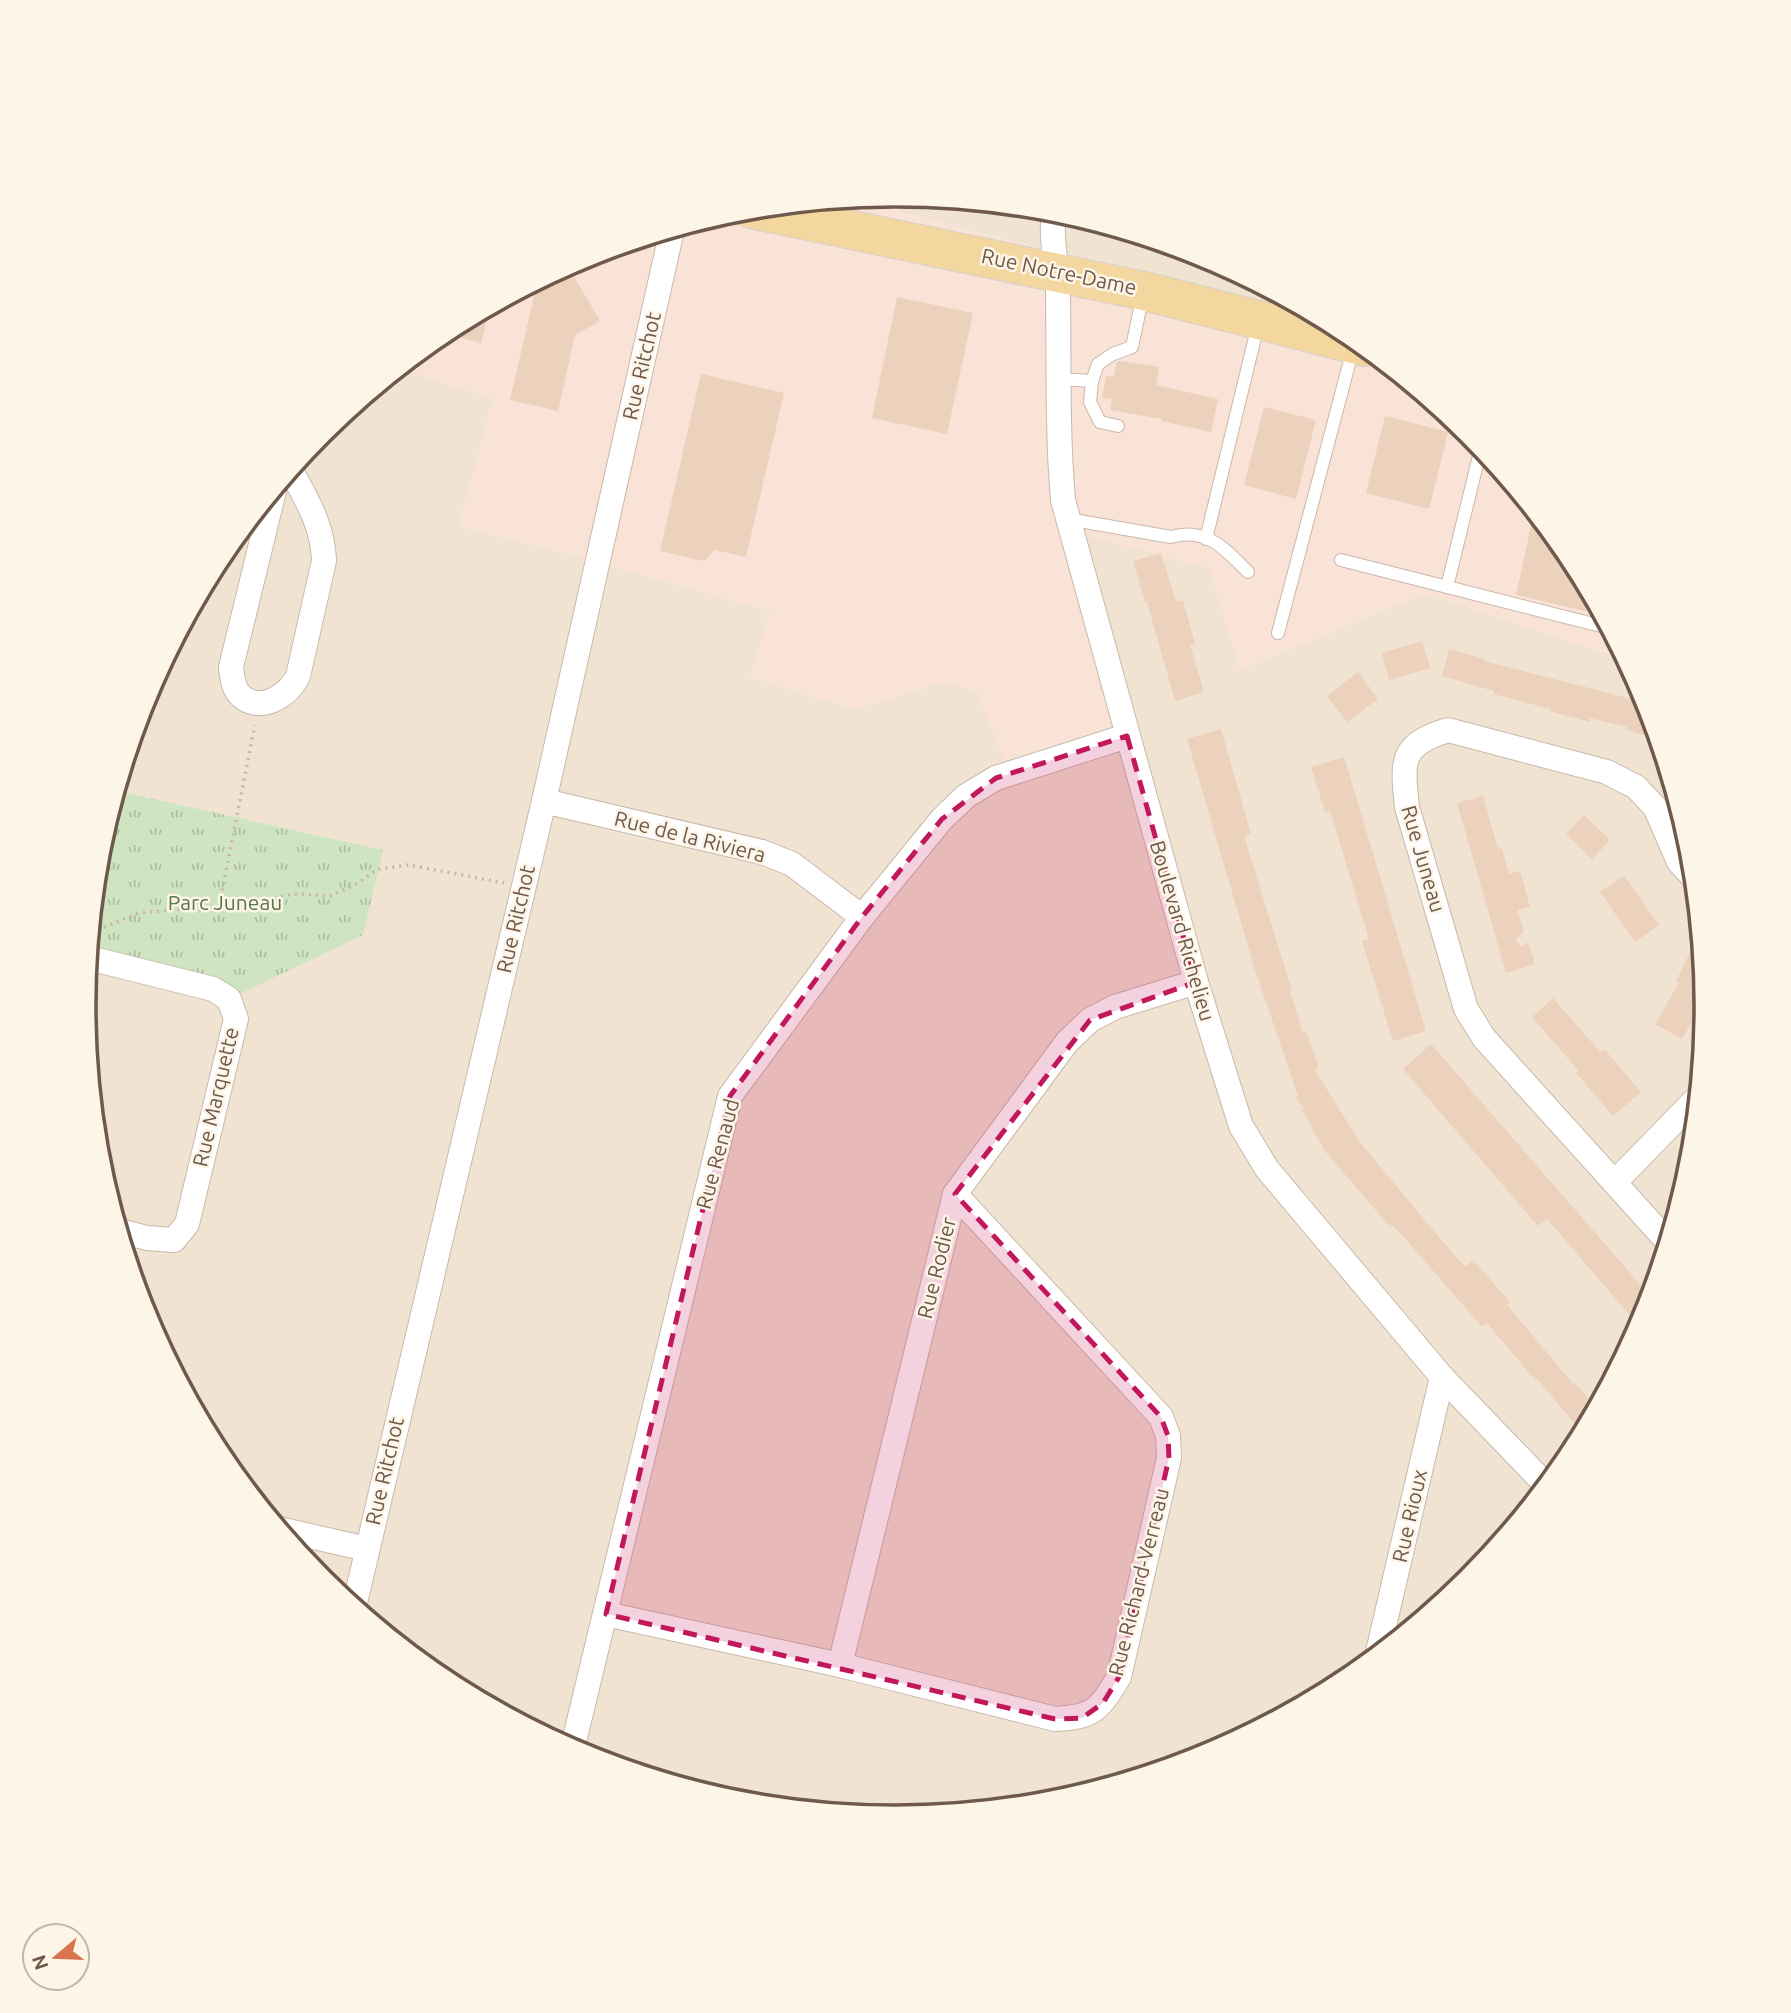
<svg xmlns="http://www.w3.org/2000/svg" width="1791" height="2013" font-family="Ubuntu,sans-serif">
<defs>
<pattern id="grass-tufts" width="24" height="20" patternUnits="userSpaceOnUse" patternTransform="scale(1.75)"><rect width="24" height="20" fill="#cfe5c2"/><path d="M3 7l-1-3M5 7V3M7 7l1-3M15 17l-1-3M17 17v-4M19 17l1-3" fill="none" stroke="#acbda0"/></pattern>
</defs>
<rect width="100%" height="100%" fill="#f9f1e2"/>
<g fill="#f0e3d1">
<polygon points="902,196 1054,211 1206,257 1331,323 900,212"/>
<polygon points="410,360 408,372 493,398 459,527 557,551 771,611 750,677 855,709 946,681 977,692 1063,529 1210,568 1240,670 1425,593 1626,660 1645,696 1691,849 1707,1007 1691,1165 1645,1317 1570,1458 1469,1581 1346,1681 1206,1756 1053,1802 895,1818 737,1802 585,1756 444,1681 321,1580 221,1457 146,1317 100,1164 84,1006 89,958 363,935 382,850 117,791 146,696 221,555 322,432"/>
</g>
<polygon fill="#f9e2d6" points="896,195 902,196 900,212 1125,270 1347,332 1470,433 1570,556 1626,660 1425,593 1240,670 1209,568 1064,530 1111,729 1004,760 977,692 946,681 855,709 750,677 771,611 557,551 459,527 493,398 407,372 410,360 445,332 585,257 738,211"/>
<polygon fill="url(#grass-tufts)" points="117,791 383,850 363,935 229,999 89,958 100,848"/>
<g fill="#ecd1bc">
<polygon points="568,266 600,321 575,335 558,411 510,400 537,283"/>
<polygon points="897,297 973,313 947,434 872,418"/>
<polygon points="490,308 481,343 443,333 445,332"/>
<polygon points="1120,361 1159,367 1156,385 1218,399 1211,432 1161,421 1162,419 1110,410 1112,399 1102,398 1106,376 1114,377 1117,362"/>
<polygon points="701,374 784,393 746,557 715,550 704,561 660,551"/>
<polygon points="1264,407 1316,420 1296,499 1244,485"/>
<polygon points="1385,416 1448,432 1429,509 1366,493"/>
<polygon points="1534,512 1570,556 1602,615 1516,595"/>
<polygon points="1161,553 1176,602 1183,600 1195,644 1190,645 1204,692 1175,701 1147,602 1145,602 1133,561"/>
<polygon points="1422,641 1430,668 1389,680 1382,653"/>
<polygon points="1449,649 1485,659 1484,661 1647,703 1652,719 1648,736 1626,730 1627,727 1590,718 1589,722 1550,711 1550,709 1494,694 1494,691 1442,676"/>
<polygon points="1358,672 1378,699 1347,722 1327,696"/>
<polygon points="1221,729 1251,834 1244,836 1292,991 1290,991 1303,1033 1306,1031 1319,1068 1315,1070 1359,1141 1422,1217 1465,1267 1473,1260 1510,1302 1507,1305 1573,1384 1574,1382 1597,1408 1583,1433 1537,1379 1535,1380 1487,1323 1482,1327 1402,1235 1393,1226 1391,1228 1325,1151 1302,1110 1304,1109 1296,1097 1298,1096 1255,970 1187,739"/>
<polygon points="1344,757 1426,1031 1393,1041 1362,941 1369,939 1330,810 1325,812 1311,767"/>
<polygon points="1483,796 1498,849 1502,848 1509,874 1520,871 1530,907 1517,910 1524,931 1516,940 1521,947 1528,942 1535,964 1506,973 1457,803"/>
<polygon points="1584,815 1610,840 1592,859 1566,834"/>
<polygon points="1624,876 1659,925 1635,942 1600,892"/>
<polygon points="1700,932 1706,997 1682,1039 1655,1024 1679,983 1676,981"/>
<polygon points="1553,998 1600,1052 1604,1049 1641,1092 1613,1116 1576,1073 1579,1071 1532,1017"/>
<polygon points="1431,1044 1651,1297 1640,1327 1547,1219 1538,1226 1403,1069"/>
</g>
<g fill="none" stroke-linecap="round" stroke-linejoin="round">
<defs>
<g id="service">
<polyline points="1059,379 1092,381"/>
<polyline points="1118,426 1100,422 1090,402 1092,381 1098,364 1113,354 1132,347 1143,294"/>
<path d="M1068 519 1171 537C1207 527 1225 549 1248 572"/>
<polyline points="1206,539 1258,325"/>
<polyline points="1341,560 1605,627"/>
<polyline points="1447,587 1479,456 1484,450"/>
<polyline points="1278,633 1353,349"/>
</g>
<g id="minor">
<path d="M1054 211C1050 237 1057 264 1058 291 1059 360 1057 430 1063 500L1196 982 1241 1126 1267 1169 1442 1377 1547 1486"/>
<path d="M274 491 231 667C232 676 233 687 239 694 258 715 289 696 298 676L324 561C323 526 307 500 291 471"/>
<polyline points="544,801 762,852 792,864 862,917"/>
<polyline points="89,958 213,989 229,999 236,1019 187,1224 174,1240 147,1238 120,1231"/>
<polyline points="1615,1182 1698,1097"/>
<path d="M1668 1242 1484 1038 1466 1009 1407 807C1402 760 1400 745 1448 730L1607 772 1636 787 1655 807 1679 862 1695 879"/>
<polyline points="279,1529 367,1549"/>
<polyline points="354,1607 544,801 672,230"/>
<path d="M606 1614 840 1665 1055 1719C1094 1717 1099 1710 1119 1677L1169 1458 1168 1436 1161 1417 955 1194"/>
<polyline points="1377,1656 1442,1377"/>
<polyline points="840,1665 955,1194 1067,1042 1090,1020 1115,1007 1196,982"/>
<polyline points="572,1750 730,1096 862,917 942,819 966,796 996,778 1127,736"/>
</g>
<polyline id="primary" points="751,209 1144,291 1365,347"/>
</defs>
<use href="#service" stroke="#c9b9aa" stroke-width="14"/>
<use href="#minor" stroke="#c9b9aa" stroke-width="26"/>
<use href="#primary" stroke="#d6d1cd" stroke-width="40"/>
<g stroke="#d0b4a0" stroke-width="3.5" stroke-dasharray="2 5" stroke-linecap="butt">
<polyline points="218,911 255,725"/>
<polyline points="91,933 138,913 185,909 218,911 293,894 330,896 355,885 378,869 409,865 504,883"/>
</g>
<use href="#service" stroke="#fff" stroke-width="12"/>
<use href="#minor" stroke="#fff" stroke-width="24"/>
<use href="#primary" stroke="#f3d79f" stroke-width="38"/>
</g>
<path fill="#c2185b" fill-opacity="0.2" stroke="#c2185b" stroke-width="5" stroke-dasharray="14 9" stroke-linejoin="round" d="M1127 736 1196 982 1090 1020 955 1194 1161 1417 1168 1436 1169 1458 1119 1677 1103 1703 1082 1718 1055 1719 606 1614 730 1096 862 917 942 819 996 778Z"/>
<g text-anchor="middle" stroke-width="5" stroke-linejoin="round" paint-order="stroke">
<g font-size="21" fill="#6e594b" stroke="#fdf5e7">
<text transform="translate(1059 272) rotate(12)" y="7">Rue Notre-Dame</text>
<text transform="translate(642 366) rotate(-77)" y="7">Rue Ritchot</text>
<text transform="translate(690 837) rotate(14)" y="7">Rue de la Riviera</text>
<text transform="translate(1423 859) rotate(74)" y="7">Rue Juneau</text>
<text transform="translate(516 919) rotate(-77)" y="7">Rue Ritchot</text>
<text transform="translate(1182 931) rotate(74)" y="7">Boulevard Richelieu</text>
<text transform="translate(216 1097) rotate(-77)" y="7">Rue Marquette</text>
<text transform="translate(718 1154) rotate(-75)" y="7">Rue Renaud</text>
<text transform="translate(937 1268) rotate(-76)" y="7">Rue Rodier</text>
<text transform="translate(385 1471) rotate(-77)" y="7">Rue Ritchot</text>
<text transform="translate(1410 1516) rotate(-77)" y="7">Rue Rioux</text>
<text transform="translate(1139 1582) rotate(-76)" y="7">Rue Richard-Verreau</text>
</g>
<g font-size="21" fill="#547947" stroke="#fdf5e7">
<text x="225" y="910">Parc Juneau</text>
</g>
</g>
<path d="M0 0H1791V2013H0ZM96 1006a799 799 0 1 1 1598 0a799 799 0 1 1-1598 0Z" fill="#fdf5e7" fill-rule="evenodd"/>
<path fill="none" stroke="#6e594b" stroke-width="3.5" d="M96 1006a799 799 0 1 1 1598 0a799 799 0 1 1-1598 0Z"/>
<g transform="translate(56 1957) rotate(251)"><circle r="33" fill="#fdf5e7" stroke="#c4b7a9" stroke-width="2"/>
<path d="M0-5L12 26L0 18L-12 26Z" fill="#d97451"/>
<text y="-10" font-size="19" font-weight="bold" text-anchor="middle" fill="#6e594b">N</text>
</g>
</svg>
